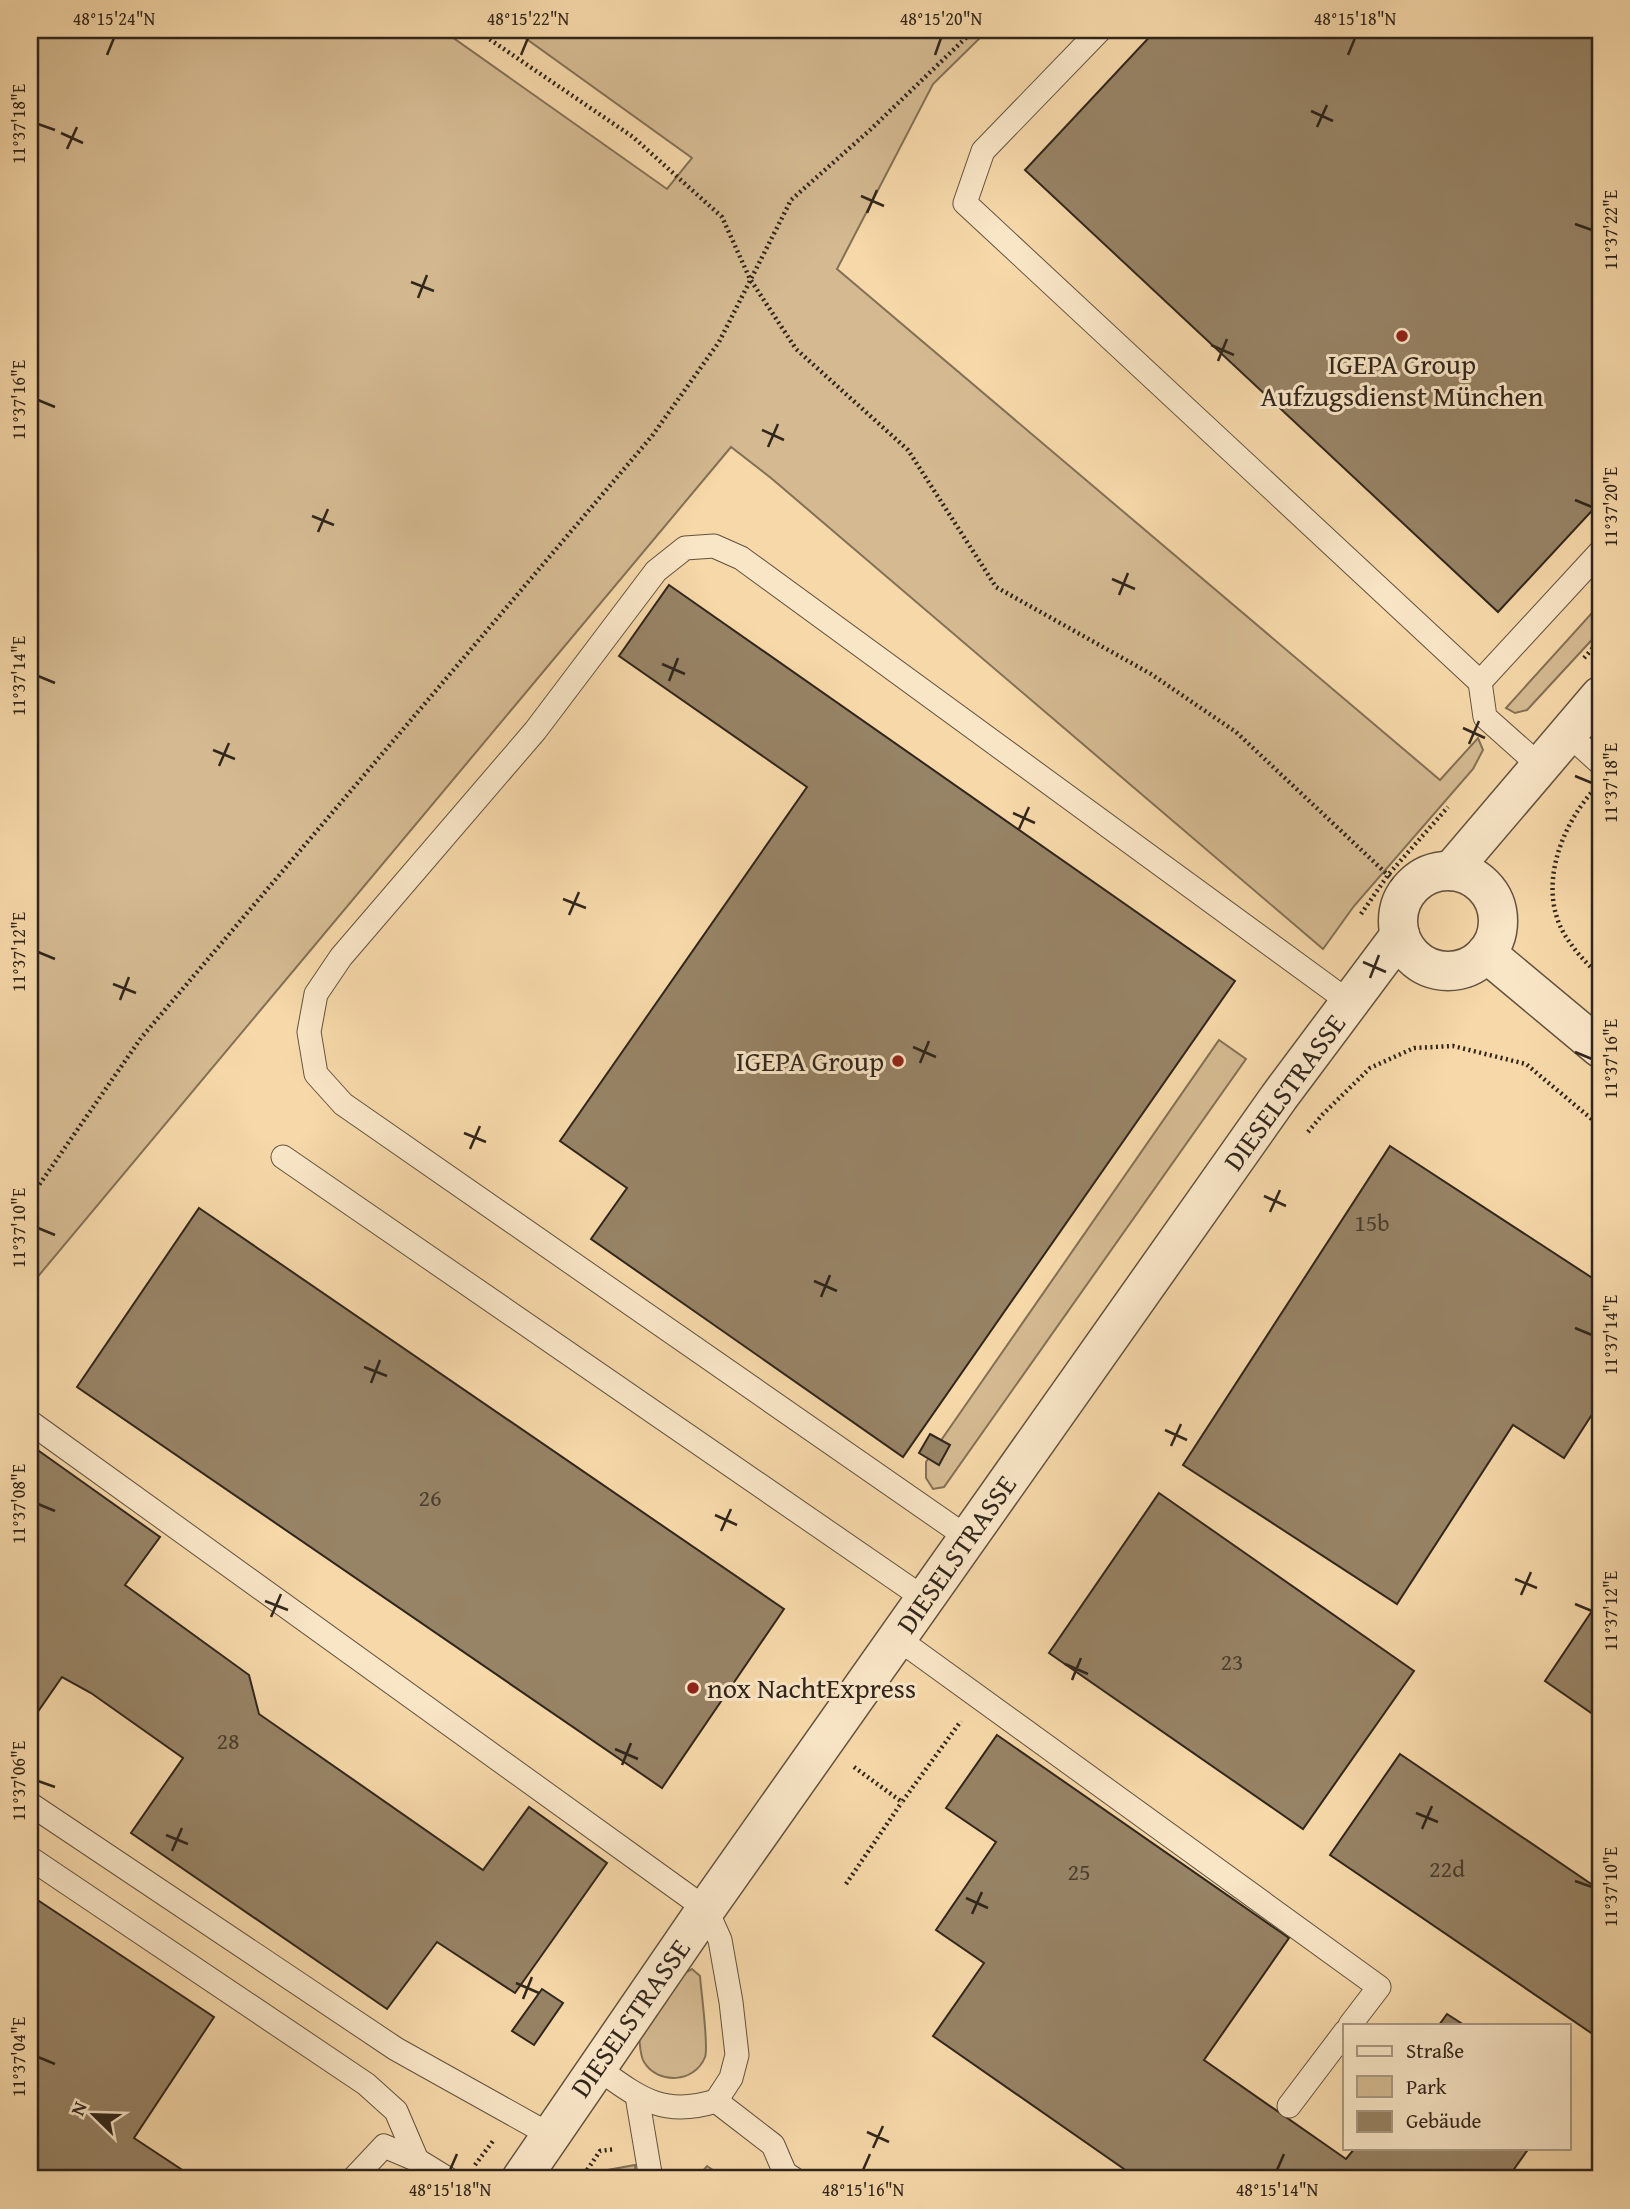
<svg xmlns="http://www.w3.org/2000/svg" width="1630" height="2209" font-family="'Gentium Book Plus',serif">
<rect width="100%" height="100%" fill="#f6d8a9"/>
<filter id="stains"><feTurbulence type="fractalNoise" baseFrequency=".00286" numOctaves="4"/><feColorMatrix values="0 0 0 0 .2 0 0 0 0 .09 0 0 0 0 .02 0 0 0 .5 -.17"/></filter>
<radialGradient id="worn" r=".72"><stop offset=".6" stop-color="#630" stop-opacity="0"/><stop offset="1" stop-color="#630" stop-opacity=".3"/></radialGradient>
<g fill="#d5ba91" stroke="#837056" stroke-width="2">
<polygon points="30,30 442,30 667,189 692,158 514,30 988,30 933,84 837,269 1440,780 1478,738 1483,750 1473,769 1354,906 1323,949 771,478 731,447 30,1286"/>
<polygon points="1600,604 1600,631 1527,710 1515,713 1506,708"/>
<polygon points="1219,1040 1246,1059 944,1487 933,1489 926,1478 926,1462"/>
<path d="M692 1969 700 1976C701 1991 709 2047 705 2057 695 2083 658 2085 644 2062 640 2056 640 2044 639 2036L682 1975Z"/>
<polygon points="635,2165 636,2179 587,2179 591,2173"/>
<polygon points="707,2166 726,2179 696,2179"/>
</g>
<g fill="#978365" stroke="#31261c" stroke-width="2">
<polygon points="1156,30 1600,30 1600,502 1498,612 1025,170"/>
<polygon points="669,585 1235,981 903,1457 591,1239 627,1188 560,1141 807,787 619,656"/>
<polygon points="1390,1146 1600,1283 1600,1402 1564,1458 1513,1425 1397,1604 1183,1465"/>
<polygon points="199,1208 784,1609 662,1788 77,1387"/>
<polygon points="930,1434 950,1445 939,1465 919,1453"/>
<polygon points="39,1451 160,1537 125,1585 249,1675 259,1714 483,1870 529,1807 607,1863 515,1993 437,1942 387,2009 131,1833 183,1758 91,1693 62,1677 30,1723 30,1465"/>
<polygon points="1159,1493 1414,1671 1303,1829 1049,1653"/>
<polygon points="1600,1599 1600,1719 1545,1681"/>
<polygon points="997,1735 1289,1938 1204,2060 1346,2159 1355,2148 1529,2148 1507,2179 1132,2179 1134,2176 933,2036 984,1963 936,1930 996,1842 946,1808"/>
<polygon points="1400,1754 1600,1890 1600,2039 1330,1855"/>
<polygon points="30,1895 214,2017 134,2138 196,2179 30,2179"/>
<polygon points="542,1989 563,2003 534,2045 512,2031"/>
<polygon points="1447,2014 1464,2025 1439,2025"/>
</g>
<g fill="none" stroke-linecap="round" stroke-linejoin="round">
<defs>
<g id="service">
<polyline points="1100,30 983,151 965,203 1480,682 1485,717 1540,766"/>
<polyline points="1480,682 1600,552"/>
<polyline points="1568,734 1600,763"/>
<polyline points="283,1157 925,1599"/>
<path d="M30 1422 706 1909 720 1940 731 2002 737 2055 731 2078 716 2101C662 2118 638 2097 596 2067"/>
<polyline points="968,1538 343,1104 316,1074 309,1032 316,994 341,957 535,731 656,571 685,548 714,546 741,558 1349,1002"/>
<polyline points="897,1638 1379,1987 1350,2025"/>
<polyline points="30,1804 396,2049 550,2135"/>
<polyline points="30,1858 366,2084 396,2111 417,2160"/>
<polyline points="637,2096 651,2179"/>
<polyline points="716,2101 773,2145 785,2173 794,2179"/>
<polyline points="1289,2106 1345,2032"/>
<polyline points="353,2179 384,2146 417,2160 448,2179"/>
</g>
<g id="minor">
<polyline points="1451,871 1600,696"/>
<circle cx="1448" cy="921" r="50"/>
<polyline points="1486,953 1600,1048"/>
<polyline points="521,2179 706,1909 1212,1192 1279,1097 1400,935"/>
</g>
</defs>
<use href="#service" stroke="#62523f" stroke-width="25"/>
<use href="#minor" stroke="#62523f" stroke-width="41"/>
<g stroke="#31261c" stroke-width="4.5" stroke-dasharray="2 3.5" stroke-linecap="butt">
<polyline points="476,30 633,137 722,217 750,279 796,349 908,450 996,587 1151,674 1236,732 1407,893"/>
<polyline points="1584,658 1600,640"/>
<path d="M1591 793C1557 833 1535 898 1571 944 1579 956 1590 966 1600 977"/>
<polyline points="1361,914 1388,875 1448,807"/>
<polyline points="1308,1132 1323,1114 1370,1068 1414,1048 1453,1046 1526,1064 1600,1126"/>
<polyline points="30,1198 141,1038 652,436 719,342 791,200 870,130 974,30"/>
<polyline points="854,1767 902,1802 961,1721"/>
<polyline points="846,1884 902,1802"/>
<polyline points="475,2165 493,2141"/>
<polyline points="581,2179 600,2151 615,2149"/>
</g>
<use href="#service" stroke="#f9e6c7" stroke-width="23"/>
<use href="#minor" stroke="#f9e6c7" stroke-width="38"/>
</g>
<path fill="none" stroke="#31261c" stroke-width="2.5" d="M107 55 114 38M521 55 528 38M935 55 941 38M1348 55 1355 38M1311 111 1333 121M38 124 55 130M1317 127 1327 105M61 133 83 143M67 149 77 127M861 196 884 206M867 213 877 190M1575 224 1592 230M411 282 434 291M418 298 427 275M1211 345 1234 355M1218 361 1227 339M38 400 55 407M762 430 784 440M768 447 778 424M1575 500 1592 507M312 516 334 525M318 532 328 509M1112 579 1135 589M1119 595 1128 573M662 664 685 674M38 676 55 683M669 681 678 658M1463 728 1485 738M1469 744 1479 721M213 750 235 759M219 766 229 743M1575 776 1592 783M1013 813 1035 823M1019 829 1029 807M563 899 586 908M569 915 579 892M38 952 55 959M1363 962 1386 972M1370 978 1379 955M113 984 136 993M120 1000 129 977M913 1047 936 1057M1575 1052 1592 1059M920 1063 929 1041M464 1133 486 1142M470 1149 480 1126M1264 1196 1286 1206M1270 1212 1280 1190M38 1228 55 1235M814 1281 837 1291M821 1297 830 1275M1575 1328 1592 1335M364 1367 387 1376M371 1383 380 1360M1165 1430 1187 1440M1171 1446 1181 1424M38 1504 55 1511M715 1515 737 1525M721 1531 731 1509M1515 1579 1537 1588M1521 1595 1531 1572M265 1601 288 1610M1575 1604 1592 1611M271 1617 281 1594M1065 1664 1088 1674M1072 1680 1081 1658M615 1749 638 1759M622 1765 631 1743M38 1781 55 1787M1416 1813 1438 1822M1422 1829 1432 1806M166 1835 188 1844M172 1851 182 1828M1575 1881 1592 1887M966 1898 988 1908M972 1914 982 1892M516 1983 539 1993M523 1999 532 1977M38 2057 55 2064M867 2132 889 2142M873 2148 883 2126M450 2170 457 2154M863 2170 870 2154M1277 2170 1284 2154"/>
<g fill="#8f2418" stroke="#f9e6c7" stroke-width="2.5">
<circle cx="1402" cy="336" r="7"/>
<circle cx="898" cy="1061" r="7"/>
<circle cx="693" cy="1688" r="7"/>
</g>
<g text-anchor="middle" stroke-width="6" stroke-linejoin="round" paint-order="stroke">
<g font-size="24" fill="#4a3d2e">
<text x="1372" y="1231">15b</text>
<text x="430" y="1506">26</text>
<text x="1232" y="1670">23</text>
<text x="228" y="1749">28</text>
<text x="1447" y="1877">22d</text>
<text x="1079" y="1880">25</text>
</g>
<g font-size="28" fill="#31261c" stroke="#f9e6c7">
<text x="1402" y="374">IGEPA Group<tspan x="1402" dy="32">Aufzugsdienst München</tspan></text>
<text x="884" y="1071" text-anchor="end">IGEPA Group</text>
<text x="707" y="1698" text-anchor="start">nox NachtExpress</text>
</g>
<g font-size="28" fill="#31261c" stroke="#f9e6c7">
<text transform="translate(1284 1092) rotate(-54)" y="10">DIESELSTRASSE</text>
<text transform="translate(956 1554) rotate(-55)" y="10">DIESELSTRASSE</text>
<text transform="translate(630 2018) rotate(-55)" y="10">DIESELSTRASSE</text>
</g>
</g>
<rect width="1630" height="2209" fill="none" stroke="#f6d8a9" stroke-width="77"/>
<rect x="1343" y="2024" width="228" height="126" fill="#f9e6c7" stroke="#a99983" stroke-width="2"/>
<rect x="1357" y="2046" width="35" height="10" fill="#f9e6c7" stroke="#a99983" stroke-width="2"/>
<text x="1406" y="2058" font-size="21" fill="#31261c">Straße</text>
<rect x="1357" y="2076" width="35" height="21" fill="#d5ba91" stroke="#a99983" stroke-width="2"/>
<text x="1406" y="2094" font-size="21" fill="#31261c">Park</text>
<rect x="1357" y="2111" width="35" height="21" fill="#978365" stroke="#a99983" stroke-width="2"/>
<text x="1406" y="2128" font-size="21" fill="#31261c">Gebäude</text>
<g transform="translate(94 2115) rotate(293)" stroke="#f9e6c7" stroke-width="5" paint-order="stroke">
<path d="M0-5L12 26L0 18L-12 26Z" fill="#31261c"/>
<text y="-10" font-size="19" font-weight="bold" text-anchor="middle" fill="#31261c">N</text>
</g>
<rect x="38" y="38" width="1554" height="2132" fill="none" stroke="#31261c" stroke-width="2.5"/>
<g font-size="18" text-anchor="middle" fill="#31261c">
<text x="114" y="25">48°15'24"N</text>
<text x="528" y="25">48°15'22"N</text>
<text x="941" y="25">48°15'20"N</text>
<text x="1355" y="25">48°15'18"N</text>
<text transform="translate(19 124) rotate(-90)" y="6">11°37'18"E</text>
<text transform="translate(1611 230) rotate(-90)" y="6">11°37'22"E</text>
<text transform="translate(19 400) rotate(-90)" y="6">11°37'16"E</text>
<text transform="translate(1611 507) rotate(-90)" y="6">11°37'20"E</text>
<text transform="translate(19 676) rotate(-90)" y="6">11°37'14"E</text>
<text transform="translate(1611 783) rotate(-90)" y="6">11°37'18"E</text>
<text transform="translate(19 952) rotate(-90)" y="6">11°37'12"E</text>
<text transform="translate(1611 1059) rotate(-90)" y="6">11°37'16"E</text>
<text transform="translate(19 1228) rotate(-90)" y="6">11°37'10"E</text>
<text transform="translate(1611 1335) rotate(-90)" y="6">11°37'14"E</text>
<text transform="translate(19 1504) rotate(-90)" y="6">11°37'08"E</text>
<text transform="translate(1611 1611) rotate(-90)" y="6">11°37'12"E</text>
<text transform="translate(19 1781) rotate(-90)" y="6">11°37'06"E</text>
<text transform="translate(1611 1887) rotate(-90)" y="6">11°37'10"E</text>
<text transform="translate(19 2057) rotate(-90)" y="6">11°37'04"E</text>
<text x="450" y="2196">48°15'18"N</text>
<text x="863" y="2196">48°15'16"N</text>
<text x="1277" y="2196">48°15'14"N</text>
</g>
<rect width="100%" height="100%" filter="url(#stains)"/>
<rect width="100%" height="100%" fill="url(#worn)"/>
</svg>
